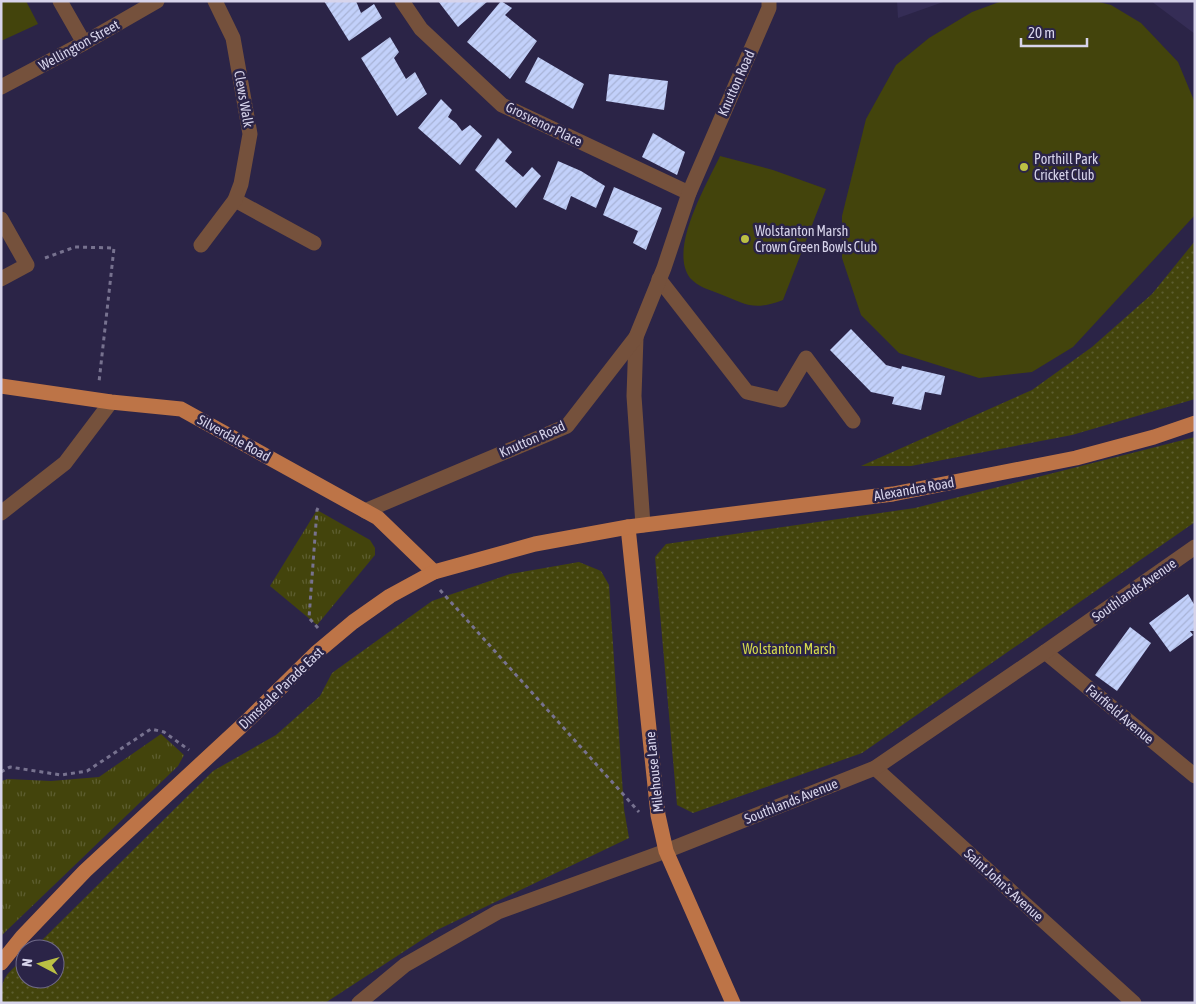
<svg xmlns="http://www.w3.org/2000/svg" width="1196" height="1004" font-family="'Asap Condensed',sans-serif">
<defs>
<pattern id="grass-tufts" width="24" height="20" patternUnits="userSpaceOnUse" patternTransform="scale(1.25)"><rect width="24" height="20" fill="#43440c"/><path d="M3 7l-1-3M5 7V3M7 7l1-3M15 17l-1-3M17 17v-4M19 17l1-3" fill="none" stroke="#5d5e30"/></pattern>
<pattern id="park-dots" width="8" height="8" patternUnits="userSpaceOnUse" patternTransform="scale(1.25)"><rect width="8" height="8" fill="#43440c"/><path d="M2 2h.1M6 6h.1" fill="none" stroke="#5d5e30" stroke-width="1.8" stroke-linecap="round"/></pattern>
<pattern id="building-hatch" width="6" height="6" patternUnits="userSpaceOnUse" patternTransform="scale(1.25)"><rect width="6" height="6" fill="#c2d0fa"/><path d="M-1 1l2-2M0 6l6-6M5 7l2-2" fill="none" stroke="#a8b3d6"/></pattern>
</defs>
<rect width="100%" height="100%" fill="#2b2447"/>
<g fill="#352d56">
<polygon points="897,1 946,1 898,18"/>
<polygon points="1151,1 1195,1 1195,34"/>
</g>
<g fill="url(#grass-tufts)">
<polygon points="317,510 370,540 375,548 375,555 317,625 270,586"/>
<polygon points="161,734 184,755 178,766 1,936 1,781 8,779 51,781 99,777"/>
</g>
<g fill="url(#park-dots)">
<polygon points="1195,241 1195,399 1072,435 911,466 861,466 1032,390 1092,347 1152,294"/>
<polygon points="1195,437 1195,522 862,753 693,813 677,805 655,557 666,544 915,508"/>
<path d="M579 562 601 571 609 585 624 809 629 838 437 930 325 1003H1C1 975 6 976 25 957V979H55V949H33L213 771 276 735 320 696 332 673 432 601 510 574Z"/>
</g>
<g fill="#43440c">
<polygon points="1,1 26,1 38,24 1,41"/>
<polygon points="1002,1 1095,1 1111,5 1141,23 1178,62 1195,103 1195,215 1073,347 1032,372 979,378 899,353 861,315 842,258 842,216 866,119 896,65 929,38 972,12"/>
<path d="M720 156 773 170 826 189 783 300C753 311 748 305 720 294 710 290 698 287 690 278 668 249 707 184 720 156Z"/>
</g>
<g fill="url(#building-hatch)">
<polygon points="324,1 356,1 361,13 374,4 382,18 349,41"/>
<polygon points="438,1 488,1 458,27"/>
<polygon points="501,1 512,8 505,15 537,41 510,79 467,42"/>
<polygon points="390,37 399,52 394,58 406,79 415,72 427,94 397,116 361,58"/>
<polygon points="538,57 584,84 573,109 525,82"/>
<polygon points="609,74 668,81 664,110 606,101"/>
<polygon points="441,99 452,110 448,117 456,123 462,131 470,125 482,136 460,165 418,128"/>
<polygon points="653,133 685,152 677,175 642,157"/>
<polygon points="498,138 512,152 505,161 523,177 532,167 541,176 516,208 475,170"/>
<polygon points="558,161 581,171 605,186 596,208 571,196 566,210 543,199"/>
<polygon points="614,187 662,208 646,250 633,243 638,231 603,215"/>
<polygon points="851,329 886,365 901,369 902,366 945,376 941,395 925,392 921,410 892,404 894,397 871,392 830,350"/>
<polygon points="1188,594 1195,606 1195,631 1190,631 1193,635 1170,652 1149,623"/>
<polygon points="1130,627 1151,643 1117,691 1095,675"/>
</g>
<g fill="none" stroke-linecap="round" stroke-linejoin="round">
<g stroke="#77728f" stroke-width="3" stroke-dasharray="4 4" stroke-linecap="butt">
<polyline points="45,258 75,247 114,248 99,382"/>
<polyline points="440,590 639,812"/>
<polyline points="318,628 309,618 317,510 319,506"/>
<polyline points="1,772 10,767 61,775 87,771 151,729 164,732 189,750"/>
</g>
<g stroke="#75513c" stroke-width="15">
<polyline points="60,1 84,43"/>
<polyline points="402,1 421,29 502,105 689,193"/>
<polyline points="1,87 84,43 157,1"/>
<polyline points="235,200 314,243"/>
<polyline points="1,219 27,265 1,279"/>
<polyline points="201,245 235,200 241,184 250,134 233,38 215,1"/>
<polyline points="659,279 747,392 781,400 806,358 853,421"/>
<polyline points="636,337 634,396 643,525"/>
<polyline points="365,511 567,426 636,337 664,268 689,193 769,8 769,1"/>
<polyline points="1,513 65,463 111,402"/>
<polyline points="1045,652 1195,776"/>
<polyline points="875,768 1134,1003"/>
<polyline points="359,1003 405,965 498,912 666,851 875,768 1045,652 1195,547"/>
</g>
<g stroke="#bd7447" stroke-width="15">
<polyline points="1,386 111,402 181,409 378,518 434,572"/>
<polyline points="628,527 658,815 666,851 733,1003"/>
<polyline points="1,963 22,937 85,871 247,721 316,653 353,622 390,596 434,572 535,544 628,527 893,494 1076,458 1154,437 1195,423"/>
</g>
</g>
<g fill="#bbc044" stroke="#2b2447" stroke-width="2">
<circle cx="1024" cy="167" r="5"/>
<circle cx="745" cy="239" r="5"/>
</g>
<g text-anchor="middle" stroke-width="5" stroke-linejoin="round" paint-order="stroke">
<g font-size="14" fill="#d7d4eb" stroke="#2b2447">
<text transform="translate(79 45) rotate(-29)" y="5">Wellington Street</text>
<text transform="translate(736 83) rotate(-66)" y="5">Knutton Road</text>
<text transform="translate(244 99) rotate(80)" y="5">Clews Walk</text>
<text transform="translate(544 124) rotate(26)" y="5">Grosvenor Place</text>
<text transform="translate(234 438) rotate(29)" y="5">Silverdale Road</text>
<text transform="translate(532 439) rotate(-24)" y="5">Knutton Road</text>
<text transform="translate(914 489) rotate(-10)" y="5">Alexandra Road</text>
<text transform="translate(1134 590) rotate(-35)" y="5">Southlands Avenue</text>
<text transform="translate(281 688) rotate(-44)" y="5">Dimsdale Parade East</text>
<text transform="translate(1120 714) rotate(40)" y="5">Fairfield Avenue</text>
<text transform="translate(654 772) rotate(-96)" y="5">Milehouse Lane</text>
<text transform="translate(791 801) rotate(-22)" y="5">Southlands Avenue</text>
<text transform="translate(1004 885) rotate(42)" y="5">Saint John's Avenue</text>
</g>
<g font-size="14" fill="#d7d4eb" stroke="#2b2447" text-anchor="start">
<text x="1034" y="164">Porthill Park<tspan x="1034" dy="16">Cricket Club</tspan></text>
<text x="755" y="236">Wolstanton Marsh<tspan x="755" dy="16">Crown Green Bowls Club</tspan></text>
</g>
<g font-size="14" fill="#d4d94c" stroke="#2b2447">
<text x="789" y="654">Wolstanton Marsh</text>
</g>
</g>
<rect width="1196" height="1004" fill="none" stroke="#d7d4eb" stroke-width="5"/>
<g transform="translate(40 964) rotate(276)"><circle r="24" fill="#2b2447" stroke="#706a89"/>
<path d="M0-4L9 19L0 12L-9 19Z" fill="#bbc044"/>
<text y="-8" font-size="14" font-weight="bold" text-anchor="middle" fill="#d7d4eb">N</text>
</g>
<path d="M1021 38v8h66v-8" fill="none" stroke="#d7d4eb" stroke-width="2.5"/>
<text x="1028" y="38" font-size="15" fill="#d7d4eb" stroke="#2b2447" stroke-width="4" paint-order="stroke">20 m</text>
</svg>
